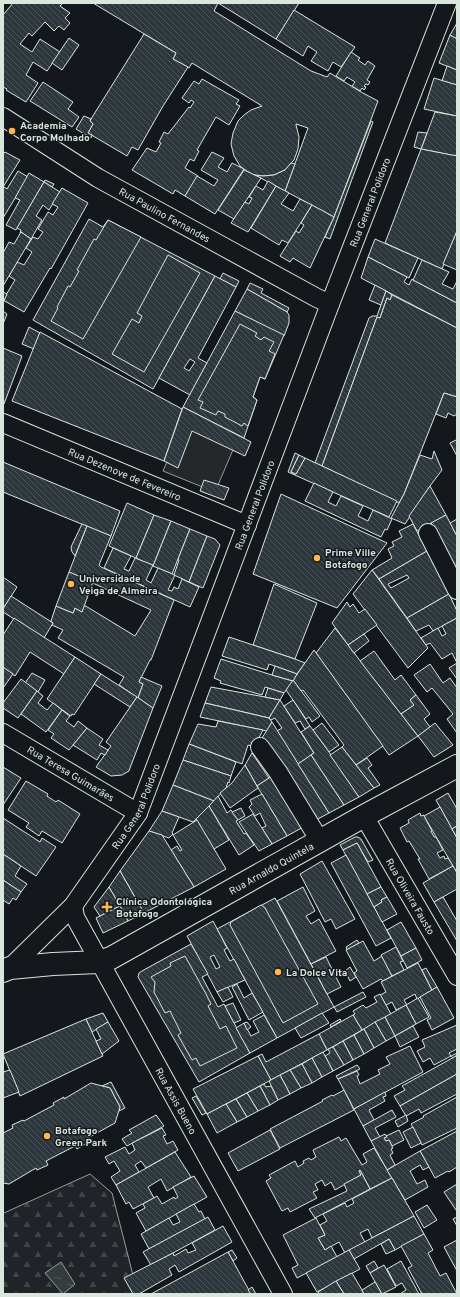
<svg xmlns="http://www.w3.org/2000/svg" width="460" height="1297" font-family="Overpass,sans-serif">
<defs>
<pattern id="forest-firs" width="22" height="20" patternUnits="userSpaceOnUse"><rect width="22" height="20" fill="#202428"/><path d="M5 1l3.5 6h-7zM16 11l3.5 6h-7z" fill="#404447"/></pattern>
<pattern id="water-ripples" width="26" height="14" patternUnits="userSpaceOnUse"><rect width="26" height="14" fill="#363b3e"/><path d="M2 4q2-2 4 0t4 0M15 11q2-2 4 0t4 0" fill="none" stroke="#525759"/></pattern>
<pattern id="building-back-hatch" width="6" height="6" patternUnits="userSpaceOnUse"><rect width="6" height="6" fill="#2c363c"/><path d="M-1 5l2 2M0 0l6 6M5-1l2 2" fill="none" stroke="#4a5358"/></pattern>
</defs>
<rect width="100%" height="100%" fill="#14181c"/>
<polygon fill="url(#forest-firs)" stroke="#939e99" points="90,1174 112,1193 136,1287 132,1294 3,1294 3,1213 4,1213"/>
<polygon fill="#24282b" stroke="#939e99" points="189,410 241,431 215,492 163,471"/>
<polygon fill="url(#water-ripples)" stroke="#939e99" points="61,1262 75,1284 63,1294 45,1273"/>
<g fill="url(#building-back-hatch)" stroke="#d8e6dc" fill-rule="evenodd">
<polygon points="13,3 63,3 60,6 70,13 65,18 70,23 64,30 59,26 54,31 45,22 32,36 29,33 20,44 32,52 40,39 60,52 47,71 33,62 26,75 38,83 26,102 6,90 7,89 3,87 3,15"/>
<polygon points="93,3 218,3 214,11 311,71 327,77 330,73 361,92 378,101 334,217 285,191 308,128 296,124 296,125 299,137 298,149 294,160 285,170 274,175 263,176 254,175 248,172 240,166 234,156 231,144 233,133 238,121 244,115 251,110 262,106 192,63 189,68 173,59 176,53"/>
<polygon points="218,3 299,3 276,39"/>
<polygon points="294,10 355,47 341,67 333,62 328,71 311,61 317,52 308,46 303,56 276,39"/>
<polygon points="457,23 457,39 450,35"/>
<polygon points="144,34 176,53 173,59 188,67 163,106 138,150 132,147 127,156 88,133 93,124 90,121 91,119"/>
<polygon points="450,35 457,39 457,70 439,63"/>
<polygon points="69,38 79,45 62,70 52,63"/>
<polygon points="351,52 360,58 358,60 365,65 368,61 375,66 367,80 370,82 368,85 366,84 364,86 366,87 364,90 362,88 360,91 352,86 355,82 347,77 344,81 336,76"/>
<polygon points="447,66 457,70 457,85 442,81"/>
<polygon points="434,78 457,85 457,116 424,109"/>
<polygon points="202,79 239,100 236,104 240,106 229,125 216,117 197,150 199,151 194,161 190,159 185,168 198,176 185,196 175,190 173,194 132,170 147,148 156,152 161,143 159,142 164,132 168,134 189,107 190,108 194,102 191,100 189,103 182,98 194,81 199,84"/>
<polygon points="43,82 73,102 68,109 79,117 72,127 30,101"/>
<polygon points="435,112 457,116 457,150 456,156 421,149"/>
<polygon points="84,116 91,119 90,121 93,124 88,133 92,135 91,138 76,129"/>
<polygon points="371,121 373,122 330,239 325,237 334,217"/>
<polygon points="418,132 427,133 421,149 414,147"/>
<polygon points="421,149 457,156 457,231 442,269 385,243"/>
<polygon points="5,152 20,160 3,187 3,154"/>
<polygon points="212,152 224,158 218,167 227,172 232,163 244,169 215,214 185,196 197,176 214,186 218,180 201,170"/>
<polygon points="291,163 295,164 285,191 255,175 263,176 274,175 285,170"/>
<polygon points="244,170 261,178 234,219 218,210"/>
<polygon points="18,171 28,177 3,218 3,187 4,187 7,189"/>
<polygon points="29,173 44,182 16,230 6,225 20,200 15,198"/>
<polygon points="45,180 54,184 52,187 44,182"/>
<polygon points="268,181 276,186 248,232 231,223 245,202 249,204 252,198 249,197 256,186 263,190"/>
<polygon points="44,182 60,192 49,210 43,205 36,216 42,220 31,239 21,232 20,233 21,230 17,228"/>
<polygon points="276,186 289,193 281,204 293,211 300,199 312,205 288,243 282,240 279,245 251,228"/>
<polygon points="62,188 88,203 51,269 50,268 24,312 3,300 15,280 9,276 17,262 24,265 32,252 26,248 33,237 38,239 43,232 38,229 48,212 53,215 58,207 52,204"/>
<polygon points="312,205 334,217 310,268 293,258 290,262 280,256 296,231 299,233 304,225 301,223"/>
<polygon points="89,219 103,227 108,220 215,276 153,389 33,320"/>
<polygon points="108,220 141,237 83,339 51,321 58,308 57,307 68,286 70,287 79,271 77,270 94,239 96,240"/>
<polygon points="457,231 457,270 443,264"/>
<polygon points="21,232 31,239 3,286 3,253 9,242 14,244"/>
<polygon points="375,239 418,258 409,278 368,257"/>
<polygon points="168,255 200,273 144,372 112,354 132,319 139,323 142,316 137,313"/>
<polygon points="368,257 407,277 404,282 409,285 412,279 413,280 457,303 457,328 361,278"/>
<polygon points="422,260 449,272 442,284 453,289 457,281 457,303 413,280"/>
<polygon points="223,273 239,281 236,287 220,279"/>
<path d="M215 276 236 287 198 358 207 363 190 395 159 378ZM190 359 195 362 189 371 184 368Z"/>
<polygon points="250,283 263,289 261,293 289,308 287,312 247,289"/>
<polygon points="375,285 386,291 381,305 369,300"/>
<polygon points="247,289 287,312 289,315 289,323 284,336 235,311"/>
<polygon points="386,291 392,295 390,300 387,298 380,318 377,317 322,466 315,463 369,318 372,316 377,316"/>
<polygon points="3,292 7,294 3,303"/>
<polygon points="392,295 457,328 457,397 444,393 404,494 399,503 322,466 377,317 380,318 387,298 390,300"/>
<polygon points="3,311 7,314 3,324"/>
<polygon points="235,311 284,335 265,379 260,377 253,397 257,400 244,438 183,407"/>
<polygon points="240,324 257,333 255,336 261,340 264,337 274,342 269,351 275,354 265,379 260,377 253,397 257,400 248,426 244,423 242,426 225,417 225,414 218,411 216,415 200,408 203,402 198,400"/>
<polygon points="29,327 40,333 34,349 22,344"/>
<polygon points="40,332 182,409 164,461 12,401"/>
<polygon points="3,348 22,356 4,404 3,403"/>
<polygon points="444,393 457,397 457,414 454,416 448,413 446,418 436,414"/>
<polygon points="183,407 251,442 245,456 192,431 178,468 164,461"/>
<polygon points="456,440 457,442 457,456 450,443"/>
<polygon points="434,451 442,470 430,486 405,524 391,518 404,494 420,455 432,459"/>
<polygon points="295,453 299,455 291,472 296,474 305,458 397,501 389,517 288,472"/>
<polygon points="299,455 305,458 296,474 291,472"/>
<polygon points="3,462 120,511 111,536 3,492"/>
<polygon points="204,480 229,488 224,500 200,491"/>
<polygon points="314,483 333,492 328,502 336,506 341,496 363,506 358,516 368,521 373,510 392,519 387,530 385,529 381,537 305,501"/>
<polygon points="430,486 446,515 417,531 409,516"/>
<polygon points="281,494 387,543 337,608 253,574"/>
<polygon points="127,503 154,515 136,558 109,546"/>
<polygon points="154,515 171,521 153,566 136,558"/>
<polygon points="446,515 457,536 457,573 431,523"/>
<polygon points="457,519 457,536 450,523"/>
<polygon points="171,521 190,529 172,574 153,566"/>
<polygon points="82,524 87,526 75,556 72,552 71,547"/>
<polygon points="413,524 427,551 379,579 372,570 392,558 388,549 394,546 392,542 402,537 399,531"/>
<polygon points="87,526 111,536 99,565 101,567 174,600 151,660 150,660 139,682 143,684 138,698 119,685 124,677 58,638 63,630 52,625 53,623 51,621 56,606 73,613 75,608 82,612 84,605 135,636 151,610 69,572"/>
<polygon points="190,529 207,536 189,582 174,575 179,560 178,559"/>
<polygon points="207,536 215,539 220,545 203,588 189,582"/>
<polygon points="113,548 131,556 124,569 129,571 135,558 153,565 146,580 151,583 158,568 175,575 168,590 172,591 174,587 178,589 182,579 199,587 190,607 104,568"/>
<path d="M427 551 449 594 407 618 379 579ZM407 575 409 578 391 588 388 584Z"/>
<polygon points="372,570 428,648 408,668 353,594"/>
<polygon points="69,572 93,582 82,612 75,608 73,613 56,606"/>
<polygon points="3,577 17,587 3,609"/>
<polygon points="274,584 317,603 295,659 253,645"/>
<polygon points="449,594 457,611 457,618 433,631 429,625 416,631 407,618"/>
<polygon points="11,596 53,623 44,638 3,612 3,609"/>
<polygon points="347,602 350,607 353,604 359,613 365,609 377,625 348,645 332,623"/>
<polygon points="14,618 75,657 64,674 30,652 15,676 3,667 3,635"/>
<polygon points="457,618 457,679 449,668 457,663 452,653 442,659 430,643 426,645 421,638 438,628 442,636 446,634 442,626"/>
<polygon points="335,628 418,736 389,755 316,653"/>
<polygon points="364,634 369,641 354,653 348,645"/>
<polygon points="229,637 295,659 305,663 297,674 269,664 267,670 222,656"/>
<polygon points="314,650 383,746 356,765 342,747 344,745 303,690 301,691 293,680"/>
<polygon points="374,651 395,680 401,675 416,695 410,700 414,705 401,714 360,661"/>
<polygon points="75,657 101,674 74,715 72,714 71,716 47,699"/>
<polygon points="221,659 272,675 293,681 284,693 265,687 262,695 220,683 221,681 214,678"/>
<polygon points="430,664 443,683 450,678 457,688 457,733 447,719 453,714 432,688 427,692 414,675"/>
<polygon points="275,666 297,674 293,681 272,675"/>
<polygon points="3,667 13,674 3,688"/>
<polygon points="32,673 45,680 38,692 25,683"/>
<polygon points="101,674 137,697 130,707 94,684"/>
<polygon points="141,677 162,686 153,708 138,698 143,684 139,682"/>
<polygon points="21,679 37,691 18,718 3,708 3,703"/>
<polygon points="293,680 320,716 312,722 309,717 306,719 286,690"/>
<polygon points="211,687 265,697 280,700 269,718 205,703"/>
<polygon points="268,688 284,693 280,700 265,697"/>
<polygon points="37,691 43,696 38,703 47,710 53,703 62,710 46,732 21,714"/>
<polygon points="416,695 430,714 424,719 430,727 418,736 401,714 414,705 410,700"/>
<polygon points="137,697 153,708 130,768 129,771 122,775 111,776 96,767 111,746 106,742"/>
<polygon points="280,700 314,753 298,764 277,731 282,728 275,718 271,720 269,718"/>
<polygon points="293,700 310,726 305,729 300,721 295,723 284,706"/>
<polygon points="205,703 269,718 272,722 267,731 200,717"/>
<polygon points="62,710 70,716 66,721 74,727 78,721 87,728 69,750 51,738 54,734 48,730"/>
<polygon points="218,721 263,730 254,747 248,745 242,764 189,744 198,724 216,727"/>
<polygon points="272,722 329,813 314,821 262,738"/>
<polygon points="322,723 339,745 329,752 313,730"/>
<polygon points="435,723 453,745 434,757 418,736"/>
<polygon points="310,726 329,752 359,797 344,805 311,755 314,753 301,732"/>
<polygon points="87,728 103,739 99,745 108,750 105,755 101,753 97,760 73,745"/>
<polygon points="189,744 236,762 231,776 183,760"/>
<polygon points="342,747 374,788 359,797 330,755"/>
<polygon points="252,753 269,778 257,786 245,765"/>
<polygon points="311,755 344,805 329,813 298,764"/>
<polygon points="367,758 372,765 368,768 380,785 374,788 356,765"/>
<polygon points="183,760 231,776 229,783 228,782 226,788 214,801 173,785"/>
<polygon points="245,765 258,788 230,808 220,793 232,783"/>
<polygon points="3,767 21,778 3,805"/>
<polygon points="272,776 305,826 287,836 257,786"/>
<polygon points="26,781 48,794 47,796 56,802 58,800 80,814 62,843 42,831 39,836 26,827 29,823 8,810"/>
<polygon points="173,785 214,801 193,822 162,811"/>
<polygon points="448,793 457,809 457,826 452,829 436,800"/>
<polygon points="262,794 287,836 272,844 262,828 266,826 260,813 255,816 249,807 252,804 250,800"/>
<polygon points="218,796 227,813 231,810 238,820 236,821 244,834 246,833 254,845 239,855 209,806"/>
<polygon points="209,806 229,840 214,849 196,819"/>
<polygon points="440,807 457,838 457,873 424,816"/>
<polygon points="241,808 245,816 238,820 232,812"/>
<polygon points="162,811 179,817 172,833 173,834 169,838 149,831"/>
<polygon points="420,813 421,816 423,815 424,816 432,831 431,831 434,837 436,837 443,850 437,853 440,858 444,856 445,859 448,858 453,866 429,879 418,859 420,859 409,841 407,842 400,828 409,823 408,820"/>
<polygon points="253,814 272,844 259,851 239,822"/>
<polygon points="3,818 40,842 42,838 56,847 36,876 3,854 4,849 3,848"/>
<polygon points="197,820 226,869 194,887 171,850 177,846 180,851 182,850 173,835"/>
<polygon points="457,826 457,838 452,829"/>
<polygon points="149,831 162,835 194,887 144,913 120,871"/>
<polygon points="355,837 358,837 361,839 373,860 368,862 357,843 343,850 340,845"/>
<polygon points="357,843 381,887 367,894 343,850"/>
<polygon points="3,854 21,866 15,876 27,884 21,892 3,880"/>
<polygon points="346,855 391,938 376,946 331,863"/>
<polygon points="322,861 355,919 336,929 331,919 325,922 300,874"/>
<polygon points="453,866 457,873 457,889 434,902 423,883"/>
<polygon points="120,871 144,913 128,921 109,887"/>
<polygon points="3,880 21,892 16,900 13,898 9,904 3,900"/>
<polygon points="109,887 120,906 100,916 94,907"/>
<polygon points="303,887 315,911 306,916 311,924 319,919 336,951 311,964 277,901"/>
<polygon points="381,887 387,897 381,900 382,902 374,907 367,894"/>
<polygon points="387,897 397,914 382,922 374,907 382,902 381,900"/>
<polygon points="443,897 457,921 457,941 434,902"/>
<polygon points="275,898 334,1007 277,1038 217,929"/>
<polygon points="261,905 265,908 318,1004 283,1023 230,925 231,922"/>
<polygon points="120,906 128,921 103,933 96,918"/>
<path d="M213 921 227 948 224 950 230 961 234 959 245 980 217 992 187 936ZM214 955 220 967 216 969 210 957Z"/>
<polygon points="401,922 416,948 401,956 387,930"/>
<polygon points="357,940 359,943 347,950 346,947"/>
<polygon points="363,941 374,961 382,956 392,976 383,981 381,979 363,989 354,973 357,971 346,950"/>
<polygon points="191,944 208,974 202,977 218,1007 224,1004 250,1053 199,1082 138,977 139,973 142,971"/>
<polygon points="396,947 403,961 400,962 404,970 392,976 381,955"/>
<polygon points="416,948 422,960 407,968 401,956"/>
<polygon points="185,956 206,994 211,1004 208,1006 220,1029 226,1026 237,1048 200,1066 196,1058 192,1060 179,1037 178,1035 181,1033 170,1011 165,1013 154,992 155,982 151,977 171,966 170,963"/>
<polygon points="326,957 341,987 327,994 311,964"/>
<polygon points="418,963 432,990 417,999 415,994 404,1000 407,1005 396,1010 392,1002 386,1005 380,995 386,992 381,982"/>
<polygon points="350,967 356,977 350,981 345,971"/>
<polygon points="426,968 437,987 432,990 422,970"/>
<polygon points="237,984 244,998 252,993 263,1012 249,1020 232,987"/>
<polygon points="228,987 233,997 223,1002 217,992"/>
<polygon points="437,987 454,1018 432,1030 427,1020 431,1018 420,997"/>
<polygon points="363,992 366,997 337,1012 334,1007"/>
<polygon points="380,994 391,1014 362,1030 353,1015 355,1014 353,1011 363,1005 366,1008 377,1002 374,997"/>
<polygon points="418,998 429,1017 416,1024 406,1005"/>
<polygon points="233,1003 241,1020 234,1023 225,1006"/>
<polygon points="406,1005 416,1024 395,1036 385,1017"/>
<polygon points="103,1013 108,1022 92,1032 86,1019"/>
<polygon points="322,1013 329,1023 301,1038 295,1028"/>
<polygon points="264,1015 277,1038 250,1053 236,1028 244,1023 251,1036 259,1032 253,1021"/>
<polygon points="353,1015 362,1030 327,1050 319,1034"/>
<polygon points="385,1017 395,1036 386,1041 375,1022"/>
<polygon points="86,1019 103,1056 20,1096 3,1054"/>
<polygon points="340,1019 341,1021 331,1027 330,1025"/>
<polygon points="108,1022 119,1041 102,1054 96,1041 101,1039 96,1029"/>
<polygon points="247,1022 251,1027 247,1030 244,1023"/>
<polygon points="375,1022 386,1041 374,1048 364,1029"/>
<polygon points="457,1025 457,1049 449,1053 451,1056 434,1065 430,1058 423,1062 417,1051 425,1047 422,1040"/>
<polygon points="413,1026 419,1037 400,1047 395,1036"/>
<polygon points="364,1029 374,1048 364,1054 354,1035"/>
<polygon points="319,1034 327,1050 271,1080 258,1056 262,1054 266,1062"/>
<polygon points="354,1035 364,1054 353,1060 343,1041"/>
<polygon points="343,1041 353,1060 344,1065 333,1047"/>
<polygon points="410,1046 423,1072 354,1109 338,1079 357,1071 359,1075 357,1076 360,1084 380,1074 378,1070 390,1064 386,1057"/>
<polygon points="333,1047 344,1065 333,1071 325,1056 330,1053 328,1049"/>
<polygon points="323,1052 333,1071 322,1077 312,1058"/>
<polygon points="457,1053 457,1059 456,1056 453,1058 451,1056"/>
<polygon points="258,1056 271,1080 207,1114 193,1089"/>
<polygon points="456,1056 457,1059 457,1074 400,1106 394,1096 405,1090 402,1086"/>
<polygon points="312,1058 322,1077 312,1083 302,1064"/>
<polygon points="302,1064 312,1083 301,1088 290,1070"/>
<polygon points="357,1065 360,1069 338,1079 336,1076"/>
<polygon points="10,1070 19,1092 3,1098 3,1072"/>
<polygon points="290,1070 301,1088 290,1094 280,1075"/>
<polygon points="457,1074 457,1094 421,1113 419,1109 406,1116 400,1106"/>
<polygon points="280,1075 290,1094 278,1100 269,1081"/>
<polygon points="111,1082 125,1108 119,1111 120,1107 110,1088 102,1086"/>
<polygon points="91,1083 110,1088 120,1107 115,1123 86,1139 89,1142 77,1149 75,1146 46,1161 48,1165 37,1170 36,1168 9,1184 3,1183 3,1133 13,1128 12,1125 23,1120 24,1121 54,1105 53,1103 64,1097 64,1099"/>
<polygon points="264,1084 266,1087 271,1086 278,1100 270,1105 260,1086"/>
<polygon points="260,1086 270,1105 258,1111 247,1093"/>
<polygon points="344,1090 354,1110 280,1148 270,1129 323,1101 322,1100 332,1095 333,1096"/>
<polygon points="385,1092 386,1096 383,1097 385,1101 369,1110 374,1120 363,1126 354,1109"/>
<polygon points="247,1093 258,1111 247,1117 236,1099"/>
<polygon points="196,1096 206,1113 202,1115 192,1098"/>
<polygon points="457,1097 457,1128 422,1145 411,1124 424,1117 423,1116"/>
<polygon points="236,1099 247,1117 237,1122 226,1104"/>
<polygon points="226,1104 237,1122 217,1133 207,1114"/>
<polygon points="392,1110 396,1117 375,1128 380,1137 371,1141 363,1126"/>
<polygon points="156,1115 164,1126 127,1146 122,1139 132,1133 129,1130"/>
<polygon points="406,1115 408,1121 398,1127 395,1121"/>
<polygon points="413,1127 421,1143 411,1148 403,1132"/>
<polygon points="162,1128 166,1135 163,1136 167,1144 173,1141 178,1150 146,1168 141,1161 135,1165 139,1172 116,1185 111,1177 120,1171 114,1161 109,1164 105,1157 125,1147 129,1154 135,1150 132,1143"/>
<polygon points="270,1130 280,1149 238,1171 228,1153"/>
<polygon points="399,1130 404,1140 392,1146 389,1140 386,1141 384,1138 386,1136"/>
<polygon points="457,1131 457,1167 449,1172 448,1171 435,1178 420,1151"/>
<polygon points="385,1134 387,1137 384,1138 386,1141 389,1140 393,1148 391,1149 393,1153 390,1155 395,1165 387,1170 371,1141"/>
<polygon points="339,1137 341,1141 346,1138 362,1165 367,1162 363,1154 374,1148 392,1178 370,1189 360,1170 359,1171 361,1175 335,1190 331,1182 325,1186 322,1180 315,1184 318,1190 313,1192 317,1198 290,1212 288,1208 282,1211 266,1181 271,1178 269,1175 295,1161 298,1167 304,1163 303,1161 309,1158 311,1160 316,1157 313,1150"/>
<polygon points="420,1151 429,1167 423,1170 420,1165 410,1171 417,1184 425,1180 428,1187 405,1200 387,1170"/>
<polygon points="175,1152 191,1177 167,1191 161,1179 148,1187 154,1198 133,1209 129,1202 126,1204 116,1185"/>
<polygon points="360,1170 370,1189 315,1218 309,1209 347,1191 344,1184 361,1175 359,1171"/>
<polygon points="194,1176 207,1197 146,1231 136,1213 145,1208 143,1204 157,1196 162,1204 174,1197 175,1199 178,1197 173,1187"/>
<polygon points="392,1178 414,1216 372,1238 368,1229 360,1233 365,1242 345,1253 339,1242 325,1250 318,1238 325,1235 320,1225 327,1221 323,1214 345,1203 347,1207 354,1203 352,1199"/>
<polygon points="457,1184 457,1209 456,1210 444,1192"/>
<polygon points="194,1204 199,1212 201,1211 205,1219 149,1249 141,1234 169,1218 173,1225 180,1222 176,1214"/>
<polygon points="427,1205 437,1220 424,1228 415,1212"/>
<polygon points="414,1216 424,1234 395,1250 389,1239 354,1259 349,1250"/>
<polygon points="208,1217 215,1230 151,1265 143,1252"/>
<polygon points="457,1217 457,1226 453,1219"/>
<polygon points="316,1218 325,1235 318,1238 325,1250 331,1246 337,1257 297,1278 292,1268 298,1265 283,1235"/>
<polygon points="223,1226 232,1242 179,1272 175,1265 169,1269 172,1275 139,1294 133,1294 124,1278 173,1253 174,1256 186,1249 188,1253 196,1250 192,1243"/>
<polygon points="424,1234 433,1250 428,1253 440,1276 446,1273 457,1294 422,1294 408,1268 412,1266 401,1246"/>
<polygon points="389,1239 395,1250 386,1254 381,1244"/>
<polygon points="457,1240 457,1271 444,1247"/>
<polygon points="232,1250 237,1258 233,1261 228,1252"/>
<polygon points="349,1250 360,1269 317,1292 306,1273"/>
<polygon points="228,1252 251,1294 151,1294"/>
<polygon points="374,1261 378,1268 370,1273 366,1266"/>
<polygon points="401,1261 419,1294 400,1294 406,1290 402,1283 396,1286 387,1269"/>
<polygon points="384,1265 396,1287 382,1294 370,1273"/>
<polygon points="352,1273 362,1290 364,1294 344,1294 336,1281"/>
<polygon points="336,1281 344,1294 319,1294 318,1292"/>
<polygon points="375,1282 382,1294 364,1294 362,1290"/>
<polygon points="252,1287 256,1294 251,1294 248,1290"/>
</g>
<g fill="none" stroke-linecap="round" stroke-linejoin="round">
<defs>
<g id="street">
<path id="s1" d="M3 117 98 178 317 298 330 304"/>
<path id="s2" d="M3 423 247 525"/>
<polyline points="428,533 457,590"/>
<path id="s3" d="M3 733 138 813"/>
<polyline points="260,747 278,772 320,841"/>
<path id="s4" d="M364 816 457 976"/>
<path id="s5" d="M73 906 75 917 283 1294"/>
<path id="s6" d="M10 968 73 906 138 813 330 304 447 3"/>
</g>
<g id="secondary">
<path id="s7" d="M3 971 10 968 53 964 99 962 111 958 364 816 457 766"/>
</g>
</defs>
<use href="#street" stroke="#d8e6dc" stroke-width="20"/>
<use href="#secondary" stroke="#d8e6dc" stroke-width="24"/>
<use href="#street" stroke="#14181c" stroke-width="18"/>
<use href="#secondary" stroke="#14181c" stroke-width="22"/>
</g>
<g fill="#ffb74d" stroke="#14181c" stroke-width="1.5">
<circle cx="12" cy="131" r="4"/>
<circle cx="317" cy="558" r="4"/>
<circle cx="71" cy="584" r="4"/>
<path d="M105 901h4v4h4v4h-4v4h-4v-4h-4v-4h4z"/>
<circle cx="278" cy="972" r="4"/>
<circle cx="47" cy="1136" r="4"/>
</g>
<g text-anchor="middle" stroke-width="3" stroke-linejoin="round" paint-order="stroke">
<g font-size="10" font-weight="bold" fill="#d8e6dc" stroke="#14181c" text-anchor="start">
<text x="20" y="129">Academia<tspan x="20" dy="12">Corpo Molhado</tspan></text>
<text x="325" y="556">Prime Ville<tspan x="325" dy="12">Botafogo</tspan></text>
<text x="79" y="582">Universidade<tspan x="79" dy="12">Veiga de Almeira</tspan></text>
<text x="116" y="905">Clínica Odontológica<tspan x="116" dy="12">Botafogo</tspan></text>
<text x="286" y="976">La Dolce Vita</text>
<text x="55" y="1134">Botafogo<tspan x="55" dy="12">Green Park</tspan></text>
</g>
<g font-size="10" fill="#d8e6dc" stroke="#14181c">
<text dy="4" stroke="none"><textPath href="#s6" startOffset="855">Rua General Polidoro</textPath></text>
<text dy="4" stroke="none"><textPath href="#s1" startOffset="189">Rua Paulino Fernandes</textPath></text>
<text dy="4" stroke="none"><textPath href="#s2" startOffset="132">Rua Dezenove de Fevereiro</textPath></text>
<text dy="4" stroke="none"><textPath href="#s6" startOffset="531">Rua General Polidoro</textPath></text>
<text dy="4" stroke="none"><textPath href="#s3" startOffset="79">Rua Teresa Guimarães</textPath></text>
<text dy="4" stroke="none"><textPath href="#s6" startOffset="207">Rua General Polidoro</textPath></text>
<text dy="4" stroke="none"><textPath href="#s7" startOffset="293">Rua Arnaldo Quintela</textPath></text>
<text dy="4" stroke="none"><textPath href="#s4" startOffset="93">Rua Oliveira Fausto</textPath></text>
<text dy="4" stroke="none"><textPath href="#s5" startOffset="221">Rua Assis Bueno</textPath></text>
</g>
</g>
<rect width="460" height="1297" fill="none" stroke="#d8e6dc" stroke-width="8"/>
</svg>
